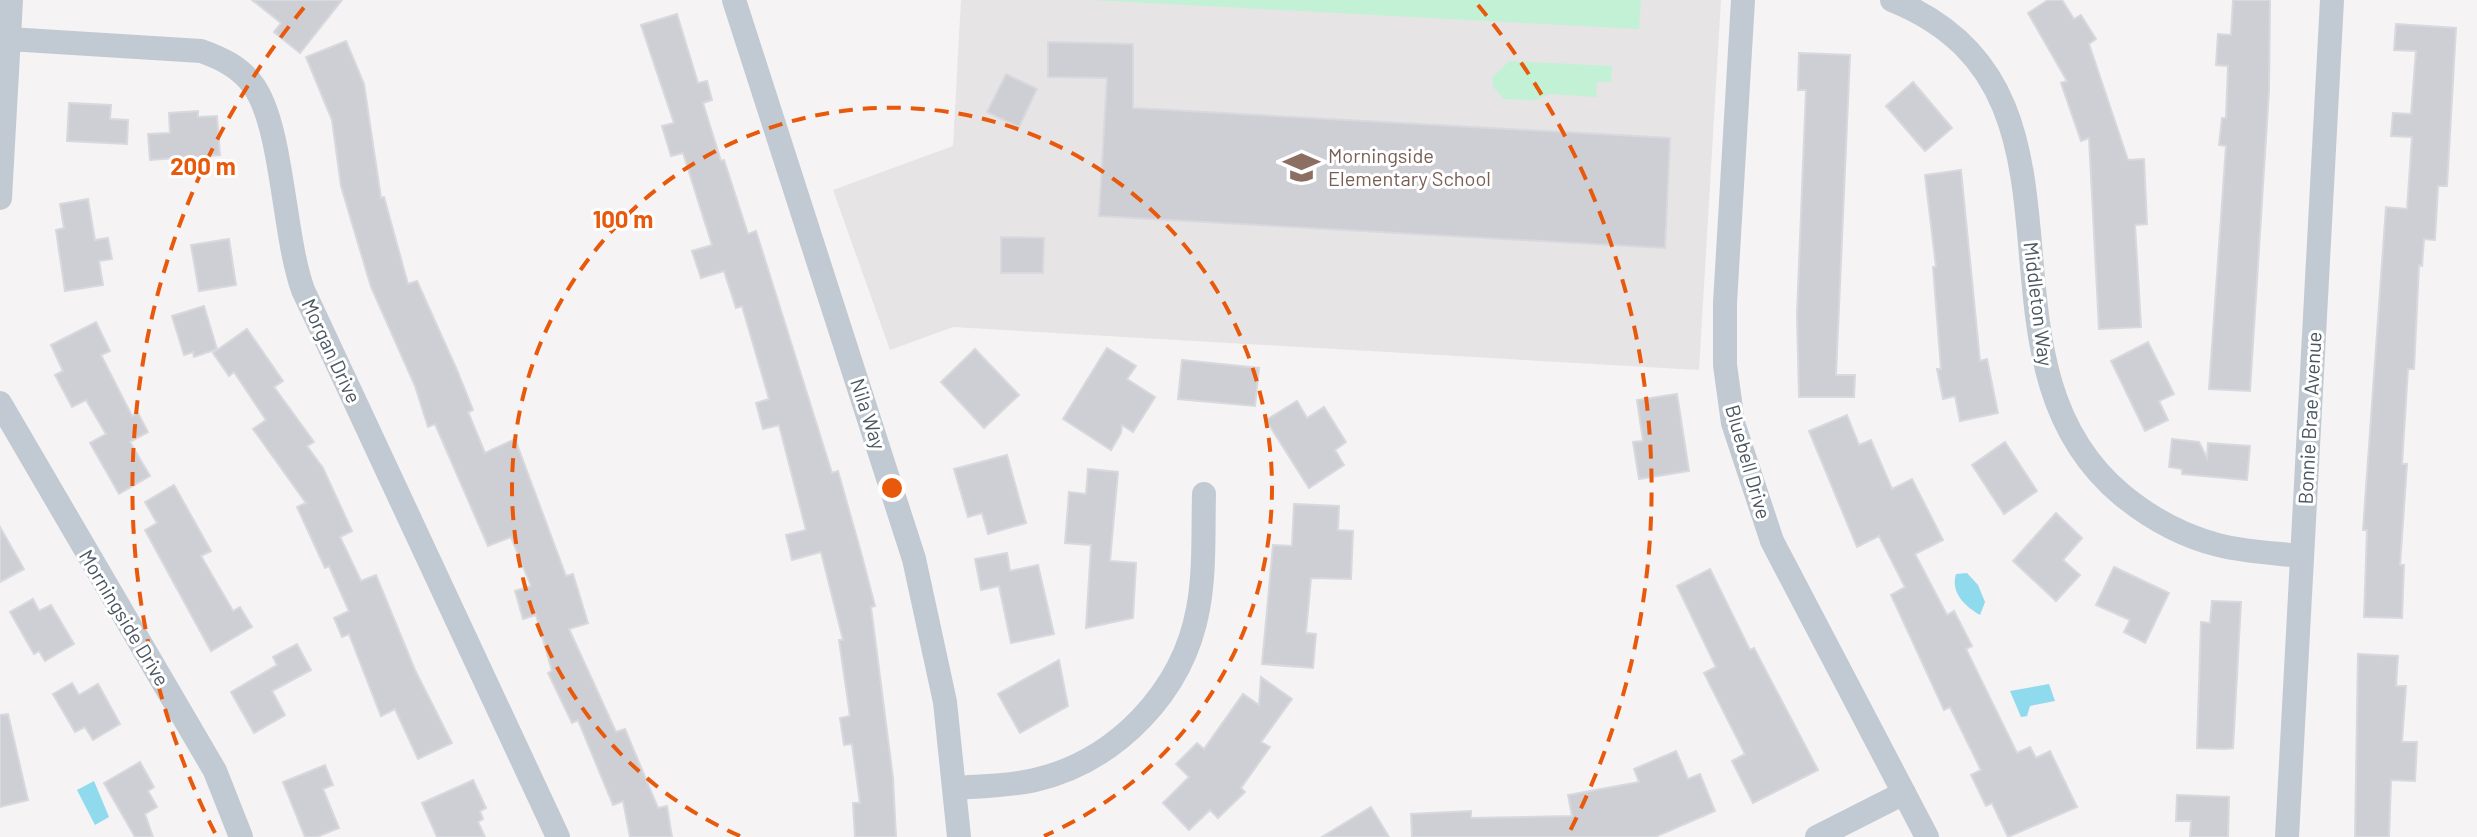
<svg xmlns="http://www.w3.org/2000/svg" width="2477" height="837" font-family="Barlow,sans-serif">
<rect width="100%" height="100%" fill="#f5f3f3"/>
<polygon fill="#e6e4e5" points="961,0 1721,0 1699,370 953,327 890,350 833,190 953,146"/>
<g fill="#c3f1d5">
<polygon points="1092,0 1641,0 1639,29"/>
<polygon points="1509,61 1612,66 1611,82 1597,82 1596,97 1550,94 1535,100 1504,99 1493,87 1492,78"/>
</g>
<g fill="#90daee">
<path d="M1967 573 1978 585 1985 602 1980 615C1966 607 1950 593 1956 574Z"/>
<polygon points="2049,684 2055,701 2030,706 2027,716 2021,717 2010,691"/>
<polygon points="94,781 109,817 95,825 77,790"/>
</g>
<g fill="#cdcfd5" stroke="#d7d9de" stroke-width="2">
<polygon points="252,0 342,0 300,53 274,32 281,23"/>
<polygon points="2048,0 2062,0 2074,19 2081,15 2096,39 2089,44 2128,160 2144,159 2147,224 2135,225 2141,327 2099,329 2089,138 2081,141 2061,83 2067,81 2028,13"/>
<polygon points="2233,0 2270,0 2269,90 2250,391 2209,389 2226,146 2219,145 2222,118 2226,118 2228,66 2216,65 2218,34 2231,35"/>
<polygon points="677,14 698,83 707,81 712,100 703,103 721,161 724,160 748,234 756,231 832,473 838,471 862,556 875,606 871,607 893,778 896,837 855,837 853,803 860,803 852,744 844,745 840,718 850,716 839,640 843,640 821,552 792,560 786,535 806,530 779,425 763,429 756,403 769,399 742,306 736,308 724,271 701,278 692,251 712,245 683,153 671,156 662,126 674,123 641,25"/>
<polygon points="2396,24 2456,28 2447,186 2438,186 2435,240 2424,239 2422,266 2419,265 2414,369 2408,369 2402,464 2407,464 2400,565 2404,565 2402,618 2364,617 2367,530 2363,530 2386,207 2407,209 2412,137 2391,136 2393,113 2411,114 2416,51 2394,50"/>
<polygon points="346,41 364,84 381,198 384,197 408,284 417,281 457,370 473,410 468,412 485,453 515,439 566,576 573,574 588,623 569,629 616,732 625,729 658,808 667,806 672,837 630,837 623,801 613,805 578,720 572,723 548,673 552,671 536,615 523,619 515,591 531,586 511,537 488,546 435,424 428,427 415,386 371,287 341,186 332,120 306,57"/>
<polygon points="1048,42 1133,44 1133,108 1670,138 1665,248 1099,216 1107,78 1048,77"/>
<polygon points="1799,53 1850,55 1836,375 1855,375 1854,397 1799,397 1797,314 1806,90 1798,90"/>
<polygon points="1006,74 1037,89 1019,127 987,112"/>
<polygon points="1913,82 1952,128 1925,151 1886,106"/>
<polygon points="69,103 111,105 110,119 128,120 127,144 67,141"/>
<polygon points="198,111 198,117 217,116 220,155 150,160 148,134 170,133 169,113"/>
<polygon points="1961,170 1980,361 1987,359 1998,413 1960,421 1955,396 1943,399 1937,369 1941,369 1933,267 1936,267 1925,175"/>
<polygon points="88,199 95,240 108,238 112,259 99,261 103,285 65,291 56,230 64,228 60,204"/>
<polygon points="1001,237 1044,238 1043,273 1001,273"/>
<polygon points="229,239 236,285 199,291 191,245"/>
<polygon points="204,306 217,349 194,357 193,352 184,355 172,316"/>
<polygon points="96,322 110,351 101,355 132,416 138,413 148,432 130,442 150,476 119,494 90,443 106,434 86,400 72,407 55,375 63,371 51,345"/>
<polygon points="247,329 283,381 274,387 314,442 307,446 323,468 352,531 340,537 361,581 376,575 415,670 452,743 418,759 395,709 381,716 349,634 342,637 334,618 349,611 329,566 325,568 297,507 306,503 253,429 266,420 234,372 229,376 213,353"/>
<polygon points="2148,342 2174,394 2159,401 2168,420 2145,431 2111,361"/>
<polygon points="1107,348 1136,366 1127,379 1155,397 1133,432 1122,425 1121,433 1111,450 1063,419"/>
<polygon points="975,349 1019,395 984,428 941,382"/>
<polygon points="1182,360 1259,368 1255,406 1178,399"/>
<polygon points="1677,394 1689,471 1639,479 1633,442 1643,441 1637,400"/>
<polygon points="1297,401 1307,418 1324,407 1346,442 1335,450 1344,465 1309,488 1266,420"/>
<polygon points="1847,415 1859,445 1871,440 1892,489 1912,479 1943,540 1915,554 1947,615 1954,611 1972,646 1966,649 2017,753 2030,747 2036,758 2050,751 2077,807 2008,837 1992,803 1986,806 1971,775 1981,770 1950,707 1944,710 1891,595 1905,587 1879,536 1857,547 1809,431"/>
<polygon points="2172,439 2199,442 2207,458 2208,443 2250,446 2247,480 2182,474 2182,469 2169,467"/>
<polygon points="2005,442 2037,491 2004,514 1972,465"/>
<polygon points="1007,455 1026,523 988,534 982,513 968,517 954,469"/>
<polygon points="1088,469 1118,472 1110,561 1136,563 1133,618 1086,628 1091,545 1065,543 1069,492 1086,494"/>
<polygon points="174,485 211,551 201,556 233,611 240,607 252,627 211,651 145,530 157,523 145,502"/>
<polygon points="1294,504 1339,506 1338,530 1353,531 1351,579 1311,578 1306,633 1316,634 1313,668 1262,664 1273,545 1292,546"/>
<polygon points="2056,513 2082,538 2063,560 2080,575 2056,601 2013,561"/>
<polygon points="0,527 24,569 0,582"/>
<polygon points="1007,553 1010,571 1038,565 1054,634 1011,643 999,586 981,590 975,559"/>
<polygon points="2114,567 2169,593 2145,643 2124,632 2130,620 2096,605"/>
<polygon points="1710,569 1750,650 1754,648 1818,770 1753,803 1732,761 1745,754 1704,673 1716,667 1677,586"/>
<polygon points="33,599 39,611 51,605 74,644 45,661 39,651 34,654 10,612"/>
<polygon points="2212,601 2241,602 2233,748 2225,749 2197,748 2201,622 2210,623"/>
<polygon points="297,644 311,670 272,691 285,715 254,733 231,692 277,665 273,657"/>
<polygon points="2358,654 2398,656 2396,686 2406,686 2402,742 2417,742 2415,781 2391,780 2389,837 2355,837"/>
<polygon points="1059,660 1068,706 1020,733 998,694"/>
<polygon points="1261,677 1292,699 1261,742 1270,747 1241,788 1245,792 1218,818 1210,810 1189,830 1163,803 1189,777 1176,764 1197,743 1204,749 1243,694 1259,705"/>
<polygon points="72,683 79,695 98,684 120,724 93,740 85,727 75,732 53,694"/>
<polygon points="8,714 28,800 0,807 0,715"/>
<polygon points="1676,751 1688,779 1700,774 1715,811 1655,837 1412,837 1411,814 1471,811 1471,818 1572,816 1568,795 1639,782 1634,769"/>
<polygon points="140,762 154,787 148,791 157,807 145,814 153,837 135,837 104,783"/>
<polygon points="325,765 333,785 323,789 339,828 317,837 305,837 283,782"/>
<polygon points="473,780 486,808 480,811 483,819 478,822 485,837 437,837 422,803"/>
<polygon points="2177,795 2229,797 2228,837 2190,837 2191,821 2176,821"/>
<polygon points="1371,807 1389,837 1322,837"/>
</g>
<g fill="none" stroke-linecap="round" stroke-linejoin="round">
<g stroke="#c1cad2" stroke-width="24">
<polyline points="734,0 914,559 945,702 959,837"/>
<polyline points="1743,0 1725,303 1725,365 1733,423 1772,541 1927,837"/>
<path d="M1892 0C2116 90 1956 357 2122 495 2150 518 2183 536 2218 545 2245 552 2274 553 2302 556"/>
<path d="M9 39 201 51C221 58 240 67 253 85 283 126 283 235 303 290L558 837"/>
<polyline points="0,198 11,0"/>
<polyline points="0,403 215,771 241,837"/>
<path d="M956 788C982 786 1009 786 1035 780 1116 761 1183 692 1198 609 1205 572 1203 532 1204 494"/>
<polyline points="1817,837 1904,793"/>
<polyline points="2287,837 2332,0"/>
</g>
</g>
<g fill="none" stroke="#e8590c" stroke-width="4" stroke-dasharray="14 10">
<path d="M740 836A380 380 0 1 1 1044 836"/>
<path d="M215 833A760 760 0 0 1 306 5M1478 5A760 760 0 0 1 1569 833"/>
</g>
<defs>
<symbol id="school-bare" viewBox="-9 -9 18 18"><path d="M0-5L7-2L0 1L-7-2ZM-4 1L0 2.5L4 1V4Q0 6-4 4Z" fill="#8d6e63" stroke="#fff" stroke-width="2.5" paint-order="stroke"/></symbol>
</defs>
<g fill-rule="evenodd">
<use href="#school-bare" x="1276" y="142" width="51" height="51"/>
</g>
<g text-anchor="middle" stroke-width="6" stroke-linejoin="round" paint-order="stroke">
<g font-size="20" fill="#785e54" stroke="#fff" text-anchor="start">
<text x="1328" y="163">Morningside<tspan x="1328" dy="23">Elementary School</tspan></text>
</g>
<g font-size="20" fill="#4a5661" stroke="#fff">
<text transform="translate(2038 304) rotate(83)" y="7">Middleton Way</text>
<text transform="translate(331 351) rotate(65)" y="7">Morgan Drive</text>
<text transform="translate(868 414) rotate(72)" y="7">Nila Way</text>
<text transform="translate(2310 418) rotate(-87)" y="7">Bonnie Brae Avenue</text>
<text transform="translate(1748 462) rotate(74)" y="7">Bluebell Drive</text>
<text transform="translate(124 618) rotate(59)" y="7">Morningside Drive</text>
</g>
</g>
<circle cx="892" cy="488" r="12" fill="#e8590c" stroke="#fff" stroke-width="4"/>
<g font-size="24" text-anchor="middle" font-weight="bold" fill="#e8590c" stroke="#fff" stroke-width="6" stroke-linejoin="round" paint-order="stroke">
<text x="203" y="175">200 m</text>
<text x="623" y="228">100 m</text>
</g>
</svg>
